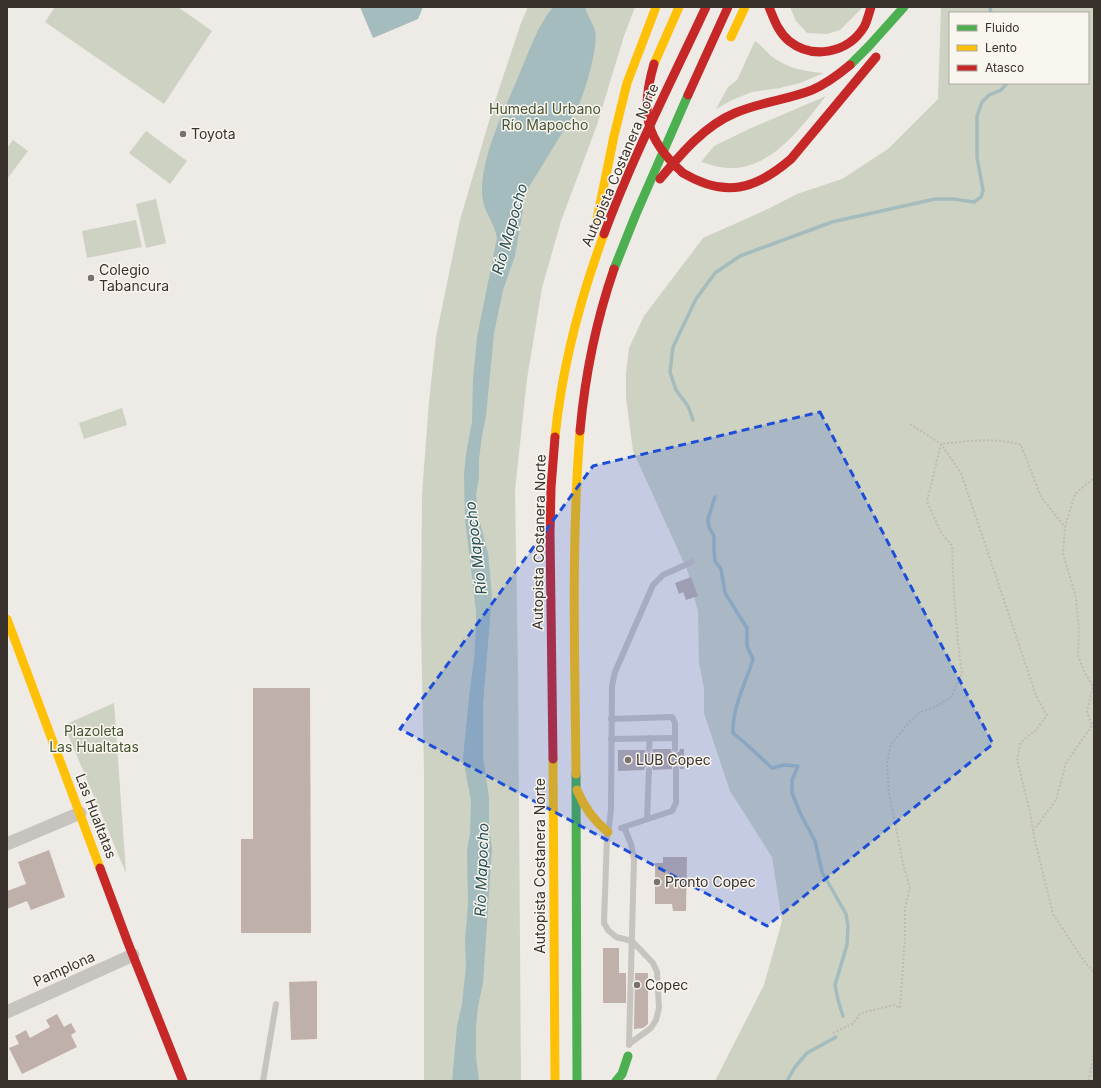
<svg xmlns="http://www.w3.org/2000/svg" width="1101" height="1088" font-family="Inter,sans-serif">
<rect width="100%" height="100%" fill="#eeeae6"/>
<g fill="#ced2c2" fill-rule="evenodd">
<polygon points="55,7 178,7 212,31 164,104 45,22"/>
<polygon points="528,7 635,7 624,36 597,125 561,221 542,288 527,379 515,490 518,671 521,1081 424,1081 424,774 421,627 422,494 429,402 436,337 460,220 495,101 521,23"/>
<polygon points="790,7 863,7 840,30 827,34 807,33 796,21"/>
<path d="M941 7H1094V1081H715L764 985 782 921 772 857 730 791 704 713V688L699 663 698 612 688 572 633 451 626 398V373L629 348 644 316 703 238 770 208 797 194 842 179 888 149 938 99ZM950 13H1088V83H950Z"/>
<path d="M755 41C761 45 766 51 771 56 787 68 806 72 824 73L800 83 780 88 752 92 732 100 716 109 728 87 737 80Z"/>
<path d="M826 96C802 126 772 170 728 168 719 168 709 164 701 162L714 146 749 129Z"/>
<polygon points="146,131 187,161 170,184 129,153"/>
<polygon points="13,140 28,151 7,179 7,148"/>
<polygon points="156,199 166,243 146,248 136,204"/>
<polygon points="136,220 142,247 87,258 82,231"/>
<polygon points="122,408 127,425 84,439 79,423"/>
<polygon points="114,703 126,873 64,725"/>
</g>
<g fill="#a4bcbd">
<polygon points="360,7 423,7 418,19 373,38"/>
<path d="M553 7H585C587 15 592 22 595 30 599 45 585 92 578 107L526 192 515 256 503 290 494 333 486 416 482 436 479 459V477L476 494 477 503 478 515 488 553 492 596 483 704V757L489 797V824L492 849 483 983 478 1006 476 1026V1057L479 1081H452L457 1026 462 1004 466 967 465 941 468 904 467 851 470 833 471 801 463 758 470 688 474 660 476 628V611L465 519 464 475 466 454 472 422 473 380 477 337 497 238C494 220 483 213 482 193 481 155 505 109 519 75 529 52 537 26 553 7Z"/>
</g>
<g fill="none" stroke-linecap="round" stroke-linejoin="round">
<g stroke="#a4bcbd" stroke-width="3.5">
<polyline points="990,7 991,13"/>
<polyline points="693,420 688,406 676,390 670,372 673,347 696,299 715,273 740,256 832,222 935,199 953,199 974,202 981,197 983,190 977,157 977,116 982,102 989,95 1001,90 1007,83"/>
<path d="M715 497 708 519 709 527 714 536V550L715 561 721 569 725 593 747 628V646L753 659C746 683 732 707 733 733L744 742 772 768 784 765 798 766 792 780V793L800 813 815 841 822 872 846 914 848 926 847 945 835 985 838 1000 843 1016"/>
<polyline points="787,1081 795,1067 807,1053 836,1037"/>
</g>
</g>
<g fill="#bfb1aa">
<polygon points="691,577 698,596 686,600 683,592 679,594 675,583"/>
<polygon points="253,688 310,688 311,933 241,933 241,839 253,839"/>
<polygon points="653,749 671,749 672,753 675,753 679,752 680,749 684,749 684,769 680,769 679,765 676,765 672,766 672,769 653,770 652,766 649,766 645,767 644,770 618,771 618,750 645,750 646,752 649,753 652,752"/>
<polygon points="49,850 65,897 31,910 27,901 7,909 7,891 26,884 18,862"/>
<polygon points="663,857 687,857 686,911 673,911 672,904 655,904 655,863 663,863"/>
<polygon points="603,948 619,948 619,973 626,973 626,1003 603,1003"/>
<polygon points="635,973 648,973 648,1024 643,1028 634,1029"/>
<polygon points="317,981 317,1039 291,1040 289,982"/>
<polygon points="57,1014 64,1027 71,1023 76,1032 71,1035 77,1047 22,1074 9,1048 19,1044 15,1036 26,1030 30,1038 50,1027 46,1020"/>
</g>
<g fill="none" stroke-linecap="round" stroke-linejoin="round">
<g stroke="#c0bbb6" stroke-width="2" stroke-dasharray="2 2" stroke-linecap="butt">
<polyline points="910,424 941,444 961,473 1037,698 1047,715 1037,729 1021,742 1017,759 1030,812 1035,841 1053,914 1084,961 1094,972"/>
<polyline points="1033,831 1056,800 1066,763 1092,725 1087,712 1093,686 1085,673 1078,656 1079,630 1076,597 1063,554 1065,527 1075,494 1094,478"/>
<path d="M833 1033 852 1024 861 1013 894 1005 900 1008 905 938V908L910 888 903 863 889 793 887 765 891 744 910 721 920 712 935 707 951 697 962 673 958 643 954 594 952 546 940 531 927 501 941 444C967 441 995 437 1021 445L1041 497 1065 527"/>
<polyline points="1089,1081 1094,1051"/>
</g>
<g stroke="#c7c3be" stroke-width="6">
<polyline points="611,719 672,717 675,723 675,749"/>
<polyline points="611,739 675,738"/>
<polyline points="649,749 650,738"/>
<polyline points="647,819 649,770"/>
<polyline points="609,827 611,809 612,686 615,672 653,585 663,575 692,562"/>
<polyline points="624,827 631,844 634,860 629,1045"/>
<polyline points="621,828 672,811 676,803 676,769"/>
<polyline points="607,836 604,923 608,930 616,937 632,941 653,963 657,972 659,1008 656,1020 651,1028 629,1044"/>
<polyline points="263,1081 276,1004"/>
</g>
<g stroke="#c7c3be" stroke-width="13">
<polyline points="7,844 80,813"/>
<polyline points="7,1012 133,955"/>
</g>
<g stroke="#4caf50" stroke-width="9">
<polyline points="850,65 869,46 904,7"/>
<polyline points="614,269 636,214 688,95"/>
<polyline points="576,774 577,1081"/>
<polyline points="616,1081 622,1074 628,1056"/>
</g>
<g stroke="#ffc107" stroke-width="9">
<polyline points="731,37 745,7"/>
<polyline points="654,64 679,7"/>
<polyline points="597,219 614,136 627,83 656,7"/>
<path d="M555 437C562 367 580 299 604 234"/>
<polyline points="7,619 100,868"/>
<polyline points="553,759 555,1081"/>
<path d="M576 774C575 660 571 545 580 431"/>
<path d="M577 790C584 807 594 821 608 832"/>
</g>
<g stroke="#c62828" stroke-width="9">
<path d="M769 7C774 19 778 32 789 41 813 60 848 53 864 27 867 22 869 13 871 7"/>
<polyline points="688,95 728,7"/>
<path d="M683 173C725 198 755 190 791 159L876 57"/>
<path d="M660 179C681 154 704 126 735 113 760 102 787 100 812 90 826 84 838 75 850 65"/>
<path d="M604 234C633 156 671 82 706 7"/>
<path d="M580 431C585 376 596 321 614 269"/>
<polyline points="553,759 550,534 551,488 555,437"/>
<polyline points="100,868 128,943 183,1081"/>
</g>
<path stroke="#c62828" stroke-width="9" d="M654 64C640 112 645 139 683 173"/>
</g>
<path fill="#1d4ed8" fill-opacity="0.2" stroke="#1d4ed8" stroke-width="3" stroke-dasharray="8 5" stroke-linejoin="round" d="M820 412 993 744 767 926 400 729 593 466Z"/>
<g fill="#78726d" stroke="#f9f5ef" stroke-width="1.5">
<circle cx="183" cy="134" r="4"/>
<circle cx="91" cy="278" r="4"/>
<circle cx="628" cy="760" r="4"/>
<circle cx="657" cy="882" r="4"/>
<circle cx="637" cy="985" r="4"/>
</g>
<g text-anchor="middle" stroke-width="3" stroke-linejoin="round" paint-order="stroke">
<g font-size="14" fill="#465433" stroke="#f9f5ef">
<text x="545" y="114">Humedal Urbano<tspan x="545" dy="16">Río Mapocho</tspan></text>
<text x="94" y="736">Plazoleta<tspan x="94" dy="16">Las Hualtatas</tspan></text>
</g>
<g font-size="14" fill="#38312c" stroke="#f9f5ef" text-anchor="start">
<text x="191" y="139">Toyota</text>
<text x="99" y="275">Colegio<tspan x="99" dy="16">Tabancura</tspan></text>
<text x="636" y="765">LUB Copec</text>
<text x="665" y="887">Pronto Copec</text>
<text x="645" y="990">Copec</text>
</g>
<g font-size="14" fill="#38312c" stroke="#f9f5ef">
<text transform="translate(620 165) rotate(-67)" y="5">Autopista Costanera Norte</text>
<text transform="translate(539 542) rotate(-89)" y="5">Autopista Costanera Norte</text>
<text transform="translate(96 816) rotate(69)" y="5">Las Hualtatas</text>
<text transform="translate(540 866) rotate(-90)" y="5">Autopista Costanera Norte</text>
<text transform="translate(64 969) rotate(-24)" y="5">Pamplona</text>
</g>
<g font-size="15" font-style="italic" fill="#265055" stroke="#f9f5ef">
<text transform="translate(510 229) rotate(-74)" y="5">Río Mapocho</text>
<text transform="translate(476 548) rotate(-97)" y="5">Río Mapocho</text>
<text transform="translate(482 870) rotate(-88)" y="5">Río Mapocho</text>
</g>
</g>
<rect width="1101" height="1088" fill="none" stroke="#38312c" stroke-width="16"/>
<rect x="949" y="12" width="140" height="72" fill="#f9f5ef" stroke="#aca7a1"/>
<rect x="957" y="25" width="20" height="6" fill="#4caf50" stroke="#aca7a1"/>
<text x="985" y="32" font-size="12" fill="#38312c">Fluido</text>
<rect x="957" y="45" width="20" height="6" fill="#ffc107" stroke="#aca7a1"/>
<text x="985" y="52" font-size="12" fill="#38312c">Lento</text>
<rect x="957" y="65" width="20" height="6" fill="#c62828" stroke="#aca7a1"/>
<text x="985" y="72" font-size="12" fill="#38312c">Atasco</text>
</svg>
